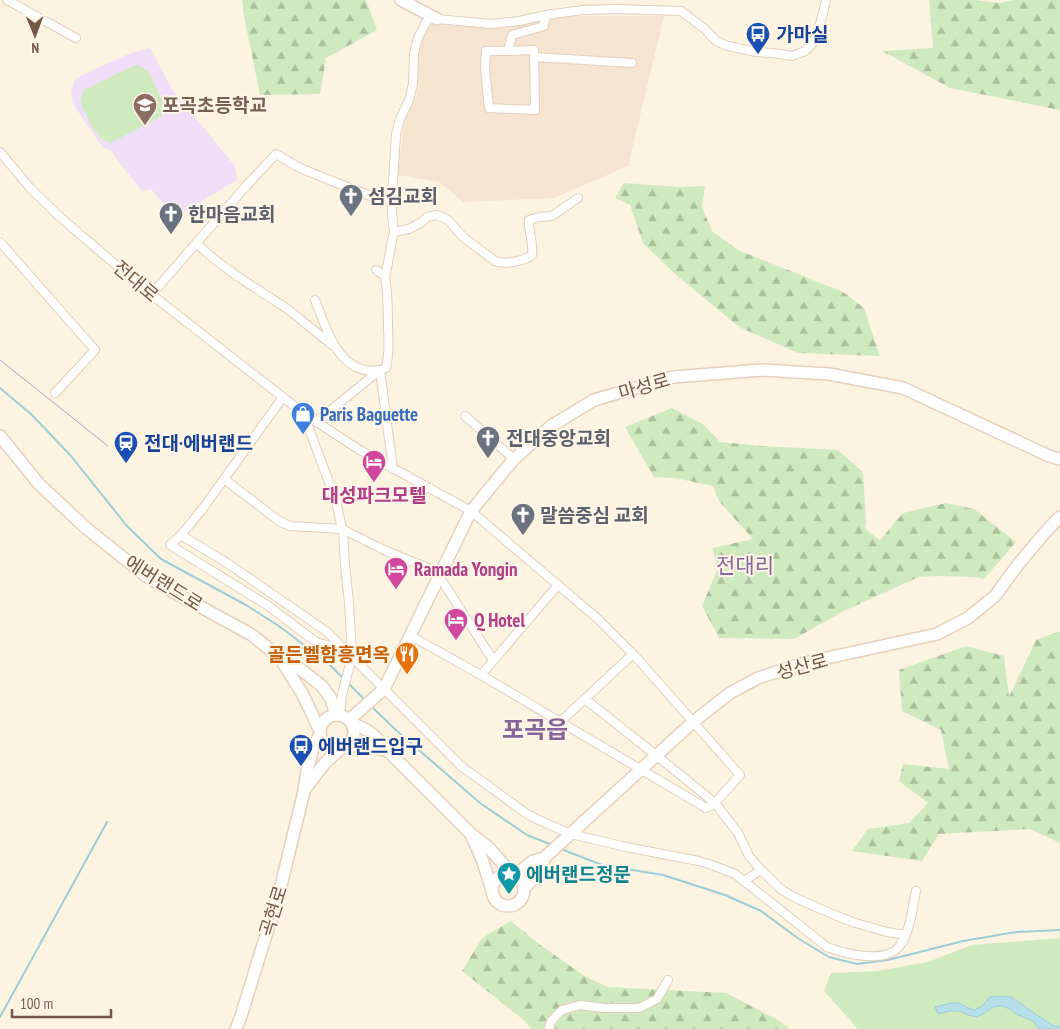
<svg xmlns="http://www.w3.org/2000/svg" width="1060" height="1029" font-family="'PT Sans Narrow','Noto Sans KR',sans-serif">
<defs>
<pattern id="forest-firs" width="22" height="20" patternUnits="userSpaceOnUse" patternTransform="scale(1.25)"><rect width="22" height="20" fill="#d0eac0"/><path d="M5 1l3.5 6h-7zM16 11l3.5 6h-7z" fill="#adc09e"/></pattern>
</defs>
<rect width="100%" height="100%" fill="#fdf3e1"/>
<polygon fill="#f5e4d0" points="564,16 664,16 628,166 554,198 463,202 439,182 398,175 404,122 413,104 418,88 418,54 429,24 477,27"/>
<polygon fill="#f0def9" points="150,48 172,89 235,166 237,180 175,217 151,189 142,191 118,161 111,150 103,148 73,104 71,91 76,78 99,67 131,53"/>
<g fill="url(#forest-firs)">
<polygon points="242,0 366,0 377,30 326,58 320,94 260,95 244,16"/>
<polygon points="929,0 974,0 999,3 1013,0 1060,0 1060,110 950,88 882,51 933,48"/>
<polygon points="624,183 679,187 705,186 702,207 712,231 738,250 843,292 864,308 880,356 798,353 739,327 675,274 643,243 630,205 615,198"/>
<polygon points="672,408 703,424 720,442 763,446 838,450 863,472 866,521 865,529 880,540 903,513 946,503 974,509 1016,542 984,579 972,577 938,576 919,577 844,611 794,639 719,638 702,606 718,568 712,548 753,539 719,501 713,486 675,478 654,477 625,427"/>
<polygon points="1060,631 1060,843 1030,829 939,834 922,861 852,851 868,829 909,823 928,803 899,781 903,764 949,769 941,730 902,711 899,670 966,646 1004,656 1009,697 1036,640"/>
<polygon points="511,921 539,944 586,977 608,987 726,993 778,1020 790,1029 531,1029 526,1022 462,971 482,938"/>
</g>
<g fill="#d0eac0">
<path d="M138 65 148 71 164 103C165 109 164 113 161 117L110 143C94 138 88 117 81 104 80 98 82 95 84 90L133 66Z"/>
<polygon points="1060,938 1060,1029 858,1029 824,991 831,973 877,971 928,962 972,945"/>
</g>
<polygon fill="#b6dfe7" stroke="#9cced9" points="998,996 1011,997 1052,1025 1060,1027 1060,1029 1039,1029 1033,1021 1016,1014 1010,1009 1002,1006 993,1007 983,1014 977,1017 968,1015 959,1011 950,1011 938,1014 935,1007 951,1003 959,1003 966,1007 974,1010 981,1007 990,997"/>
<g fill="none" stroke-linecap="round" stroke-linejoin="round">
<g stroke="#9cced9" stroke-width="2">
<polyline points="0,388 32,415 71,456 127,526 161,559 246,605 279,626 330,665 343,678"/>
<polyline points="348,683 366,701"/>
<polyline points="371,706 397,731 480,803 527,835 552,845"/>
<polyline points="561,849 602,865 663,875 725,895 761,911 799,939 829,957 857,964 888,960 963,941 1016,932 1060,930"/>
<polyline points="0,1017 107,822"/>
</g>
<defs>
<g id="street">
<polyline points="7,0 76,38"/>
<polyline points="508,51 534,50 535,110 489,108 485,69 486,51 508,51 512,35 544,26 546,15"/>
<polyline points="534,57 632,63"/>
<polyline points="0,152 31,189 60,217 138,284 303,413 358,449 471,511 598,619 635,656 740,775 715,803 706,808 481,675"/>
<polyline points="392,199 396,134 400,119 409,100 413,84 414,53 418,38 426,22 430,19 437,19 491,24 519,21 546,15 583,10 615,9 681,11 705,29 716,41 728,46 756,52 772,53 792,56 805,51 812,44 816,37 822,17 826,0"/>
<polyline points="0,242 95,350 55,393"/>
<polyline points="196,243 214,259 240,278 289,310 332,345"/>
<path d="M385 276C389 262 390 246 394 232L409 229 422 222 427 217 437 215 448 220 463 237 495 261C505 265 524 261 532 255 534 243 528 232 529 220L539 217 552 216 578 198"/>
<polyline points="151,295 247,185 276,154 300,168 337,183 376,198 392,199 392,213 394,232"/>
<path d="M315 300C325 324 335 364 365 370 369 371 376 370 380 370L393 469"/>
<polyline points="303,413 336,501 343,533 345,565 349,603 352,656 342,695 340,715"/>
<polyline points="465,416 514,459"/>
<path d="M316 422 380 370 386 368C389 355 389 341 388 328 388 311 388 294 385 276L376 270"/>
<polyline points="224,479 279,521 290,526 342,529 384,550 440,573"/>
<polyline points="181,535 204,507 283,397"/>
<polyline points="439,576 493,660"/>
<polyline points="411,636 481,675 558,585"/>
<path d="M352 656 331 646 316 642 267 605 170 545 181 535 227 563 326 631 461 766 527 814 543 822 571 834 626 847 699 861 712 865 735 874 827 947C846 954 888 965 901 944 911 929 912 908 916 891"/>
<polyline points="585,699 657,756 715,803 738,833 749,856 761,870 782,890 794,897 818,908 852,922 887,932 906,935"/>
<polyline points="560,722 633,654"/>
<polyline points="744,881 761,870"/>
<polyline points="549,1029 551,1021 562,1010 580,1005 604,1008 639,1008 657,999 668,980"/>
</g>
<g id="secondary">
<polyline points="401,0 437,19"/>
<polyline points="0,436 39,484 86,528 146,576 168,589 252,635 280,658 295,665 322,686 331,699 336,715"/>
<polyline points="280,658 303,695 319,729"/>
<circle cx="337" cy="732" r="17"/>
<polyline points="349,720 384,689 471,511 514,459 551,426 594,400 673,377 762,370 829,374 903,388 1049,456 1060,459"/>
<path d="M352 724C368 728 378 738 388 751L470 833 488 847 512 874"/>
<polyline points="348,746 368,746 388,751"/>
<polyline points="305,789 324,764 340,749"/>
<polyline points="472,837 482,859 492,890"/>
<circle cx="508" cy="890" r="16"/>
<polyline points="515,875 533,861 544,858 693,722 730,693 758,678 804,663 937,634 968,618 995,596 1020,562 1049,528 1060,517"/>
<path d="M524 888C534 879 541 871 544 858"/>
<polyline points="236,1029 241,1016 280,890 304,791 307,770 313,748 319,736"/>
</g>
</defs>
<use href="#street" stroke="#e1cfbd" stroke-width="10"/>
<use href="#secondary" stroke="#e6d0bb" stroke-width="14"/>
<use href="#street" stroke="#fff" stroke-width="8"/>
<use href="#secondary" stroke="#fff" stroke-width="11"/>
<polyline stroke="#b5a0c6" stroke-width="1" points="0,360 108,446"/>
</g>
<defs>
<symbol id="bus-pin" viewBox="-11 -11 22 30"><path d="M0 17L-7.5 6A9.5 9.5 0 1 1 7.5 6Z" fill="#1a4fb4" stroke="#fff6e8"/><path d="M-5-6H5V4H4V6H2V4H-2V6H-4V4H-5ZM-3.5-4V0h7V-4ZM-3.5 1.2v1.5H-2V1.2ZM2 1.2v1.5H3.5V1.2Z" fill="#fff"/></symbol>
<symbol id="school-pin" viewBox="-11 -11 22 30"><path d="M0 17L-7.5 6A9.5 9.5 0 1 1 7.5 6Z" fill="#8d6e63" stroke="#fff6e8"/><path d="M0-5L7-2L0 1L-7-2ZM-4 1L0 2.5L4 1V4Q0 6-4 4Z" fill="#fff"/></symbol>
<symbol id="church-pin" viewBox="-11 -11 22 30"><path d="M0 17L-7.5 6A9.5 9.5 0 1 1 7.5 6Z" fill="#6b7280" stroke="#fff6e8"/><path d="M-1.2-6h2.4v3.5h3.3v2.4h-3.3V6h-2.4V-.1h-3.3v-2.4h3.3Z" fill="#fff"/></symbol>
<symbol id="shop-pin" viewBox="-11 -11 22 30"><path d="M0 17L-7.5 6A9.5 9.5 0 1 1 7.5 6Z" fill="#3f7fe0" stroke="#fff6e8"/><path d="M-5-2.5h2.3a2.7 3.5 0 0 1 5.4 0H5L5.5 6h-11ZM-1.5-2.5h3a1.5 2.3 0 0 0-3 0Z" fill="#fff"/></symbol>
<symbol id="station-pin" viewBox="-11 -11 22 30"><path d="M0 17L-7.5 6A9.5 9.5 0 1 1 7.5 6Z" fill="#1a4fb4" stroke="#fff6e8"/><path d="M-3-6H3Q5-6 5-4V2Q5 4 3 4L4.5 6H3L1.5 4h-3L-3 6H-4.5L-3 4Q-5 4-5 2V-4Q-5-6-3-6ZM-3.5-4v3h7v-3ZM-3.5 1v1.5H-2V1ZM2 1v1.5H3.5V1Z" fill="#fff"/></symbol>
<symbol id="hotel-pin" viewBox="-11 -11 22 30"><path d="M0 17L-7.5 6A9.5 9.5 0 1 1 7.5 6Z" fill="#d1479c" stroke="#fff6e8"/><path d="M-6-4.5h1.5V1H6V5H4.5V3h-9V5H-6ZM-4 0a1.8 1.8 0 1 1 3.6 0ZM.5 0V-2.5h3Q6-2.5 6 0Z" fill="#fff"/></symbol>
<symbol id="restaurant-pin" viewBox="-11 -11 22 30"><path d="M0 17L-7.5 6A9.5 9.5 0 1 1 7.5 6Z" fill="#e8710a" stroke="#fff6e8"/><path d="M-5-6h1v4h1v-4h1v4h1v-4h1v5L-1.5 .5V6h-2V.5L-5-1ZM5-6V6H3V1.5H1.5Q1.5-4 5-6Z" fill="#fff"/></symbol>
<symbol id="sight-pin" viewBox="-11 -11 22 30"><path d="M0 17L-7.5 6A9.5 9.5 0 1 1 7.5 6Z" fill="#0f9aa8" stroke="#fff6e8"/><path d="M0-6L1.8-2.2L6-1.7L2.9 1.2L3.7 5.4L0 3.3L-3.7 5.4L-2.9 1.2L-6-1.7L-1.8-2.2Z" fill="#fff"/></symbol>
</defs>
<g fill-rule="evenodd">
<use href="#bus-pin" x="744" y="20" width="28" height="38"/>
<use href="#school-pin" x="131" y="91" width="28" height="38"/>
<use href="#church-pin" x="337" y="182" width="28" height="38"/>
<use href="#church-pin" x="157" y="200" width="28" height="38"/>
<use href="#shop-pin" x="289" y="400" width="28" height="38"/>
<use href="#church-pin" x="474" y="424" width="28" height="38"/>
<use href="#station-pin" x="112" y="429" width="28" height="38"/>
<use href="#hotel-pin" x="360" y="448" width="28" height="38"/>
<use href="#church-pin" x="509" y="501" width="28" height="38"/>
<use href="#hotel-pin" x="382" y="555" width="28" height="38"/>
<use href="#hotel-pin" x="442" y="606" width="28" height="38"/>
<use href="#restaurant-pin" x="393" y="640" width="28" height="38"/>
<use href="#bus-pin" x="287" y="732" width="28" height="38"/>
<use href="#sight-pin" x="495" y="860" width="28" height="38"/>
</g>
<g text-anchor="middle" stroke-width="4" stroke-linejoin="round" paint-order="stroke">
<g font-size="19" font-weight="bold" fill="#164399" stroke="#fff6e8" text-anchor="start">
<text x="776" y="41">가마실</text>
<text x="144" y="450">전대·에버랜드</text>
<text x="318" y="753">에버랜드입구</text>
</g>
<g font-size="19" font-weight="bold" fill="#785e54" stroke="#fff6e8" text-anchor="start">
<text x="162" y="112">포곡초등학교</text>
</g>
<g font-size="19" font-weight="bold" fill="#5b616d" stroke="#fff6e8" text-anchor="start">
<text x="368" y="203">섬김교회</text>
<text x="188" y="221">한마음교회</text>
<text x="506" y="445">전대중앙교회</text>
<text x="540" y="522">말씀중심 교회</text>
</g>
<g font-size="19" fill="#755848" stroke="#fff6e8">
<text transform="translate(136 281) rotate(40)" y="7">전대로</text>
<text transform="translate(644 386) rotate(-16)" y="7">마성로</text>
<text transform="translate(164 583) rotate(32)" y="7">에버랜드로</text>
<text transform="translate(802 666) rotate(-15)" y="7">성산로</text>
<text transform="translate(273 911) rotate(-73)" y="7">곡현로</text>
</g>
<g font-size="19" font-weight="bold" fill="#366cbe" stroke="#fff6e8" text-anchor="start">
<text x="320" y="421">Paris Baguette</text>
</g>
<g font-size="19" font-weight="bold" fill="#b23c85" stroke="#fff6e8" text-anchor="start">
<text x="374" y="502" text-anchor="middle">대성파크모텔</text>
<text x="414" y="576">Ramada Yongin</text>
<text x="474" y="627">Q Hotel</text>
</g>
<g font-size="19" font-weight="bold" fill="#c56008" stroke="#fff6e8" text-anchor="end">
<text x="390" y="661">골든벨함흥면옥</text>
</g>
<g font-size="19" font-weight="bold" fill="#0d838f" stroke="#fff6e8" text-anchor="start">
<text x="526" y="881">에버랜드정문</text>
</g>
<g font-size="21" fill="#876399" stroke="#fff6e8">
<text x="745" y="573">전대리</text>
</g>
<g font-size="24" font-weight="bold" fill="#876399" stroke="#fff6e8">
<text x="535" y="738">포곡읍</text>
</g>
</g>
<g transform="translate(35 35) rotate(179)" stroke="#fff6e8" stroke-width="4" paint-order="stroke">
<path d="M0-4L9 19L0 12L-9 19Z" fill="#755848"/>
<text y="-8" font-size="14" font-weight="bold" text-anchor="middle" fill="#755848">N</text>
</g>
<path d="M12 1009v8h99v-8" fill="none" stroke="#755848" stroke-width="2.5"/>
<text x="20" y="1009" font-size="15" fill="#755848" stroke="#fff6e8" stroke-width="4" paint-order="stroke">100 m</text>
</svg>
